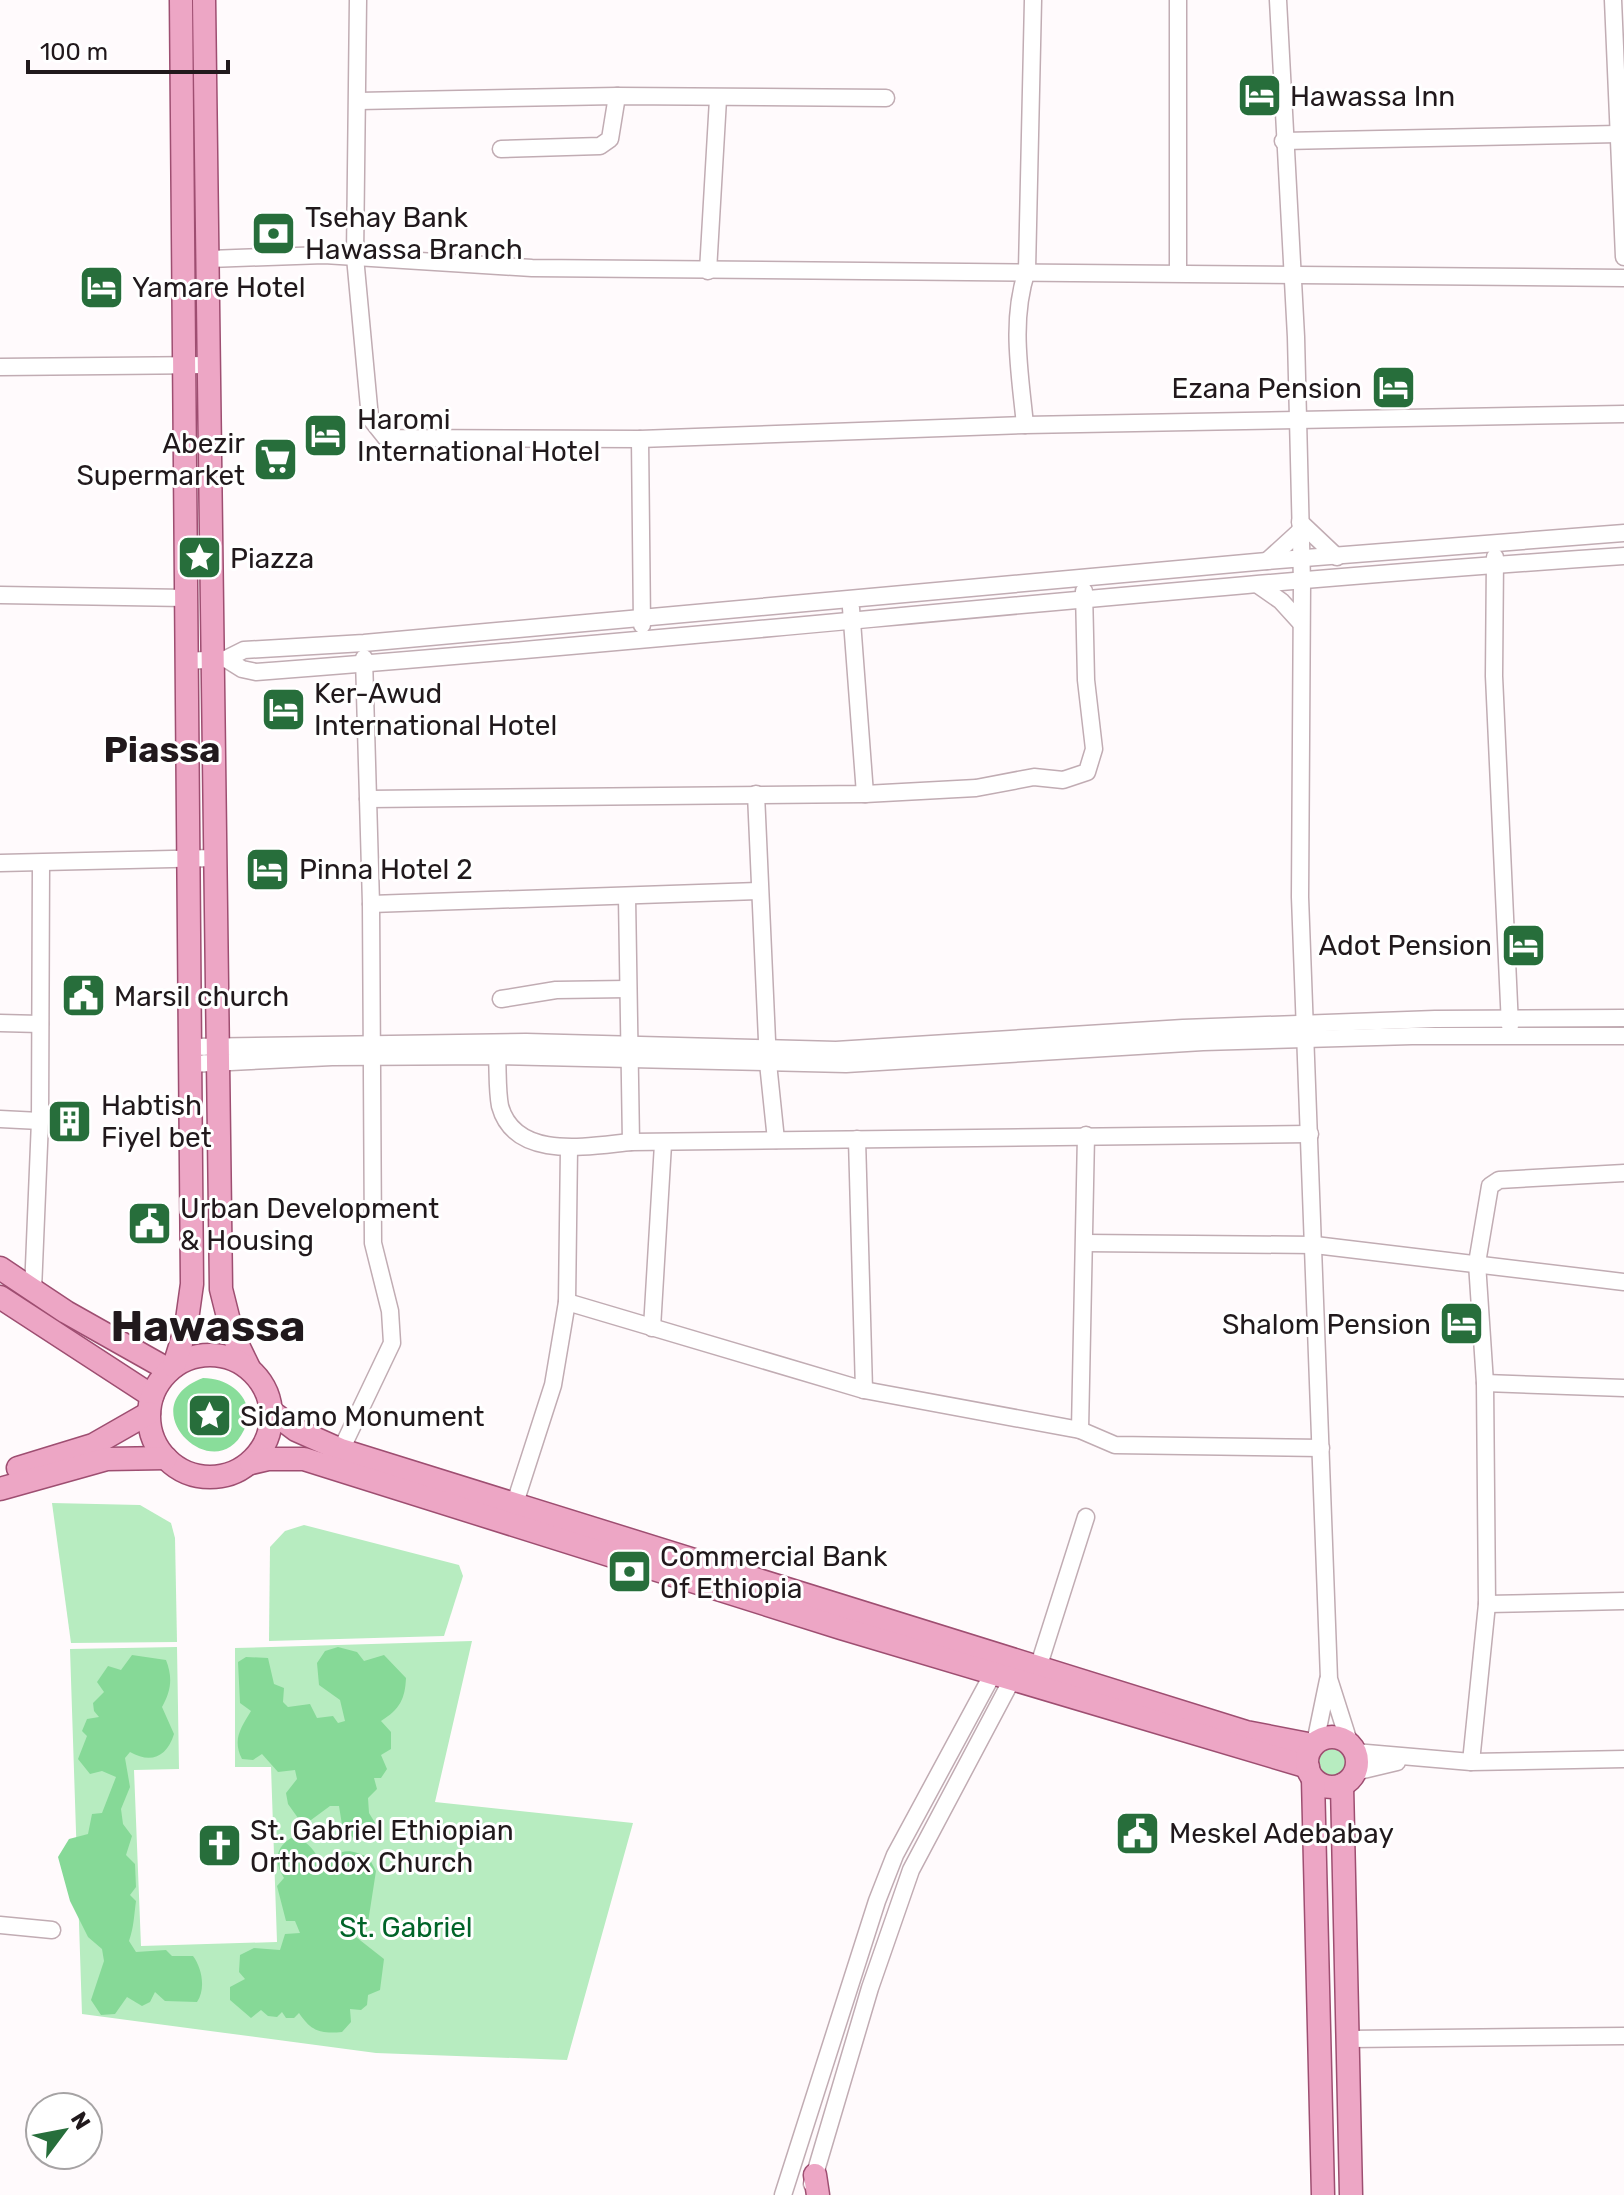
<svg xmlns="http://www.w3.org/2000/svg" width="1624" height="2195" font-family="Rubik,sans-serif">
<rect width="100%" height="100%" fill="#fffafc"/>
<g fill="#b7ecc0">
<polygon points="52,1503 140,1505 171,1523 175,1538 177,1642 71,1643"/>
<polygon points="304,1525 459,1565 463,1576 444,1636 269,1641 270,1547 285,1531"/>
<polygon points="472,1641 435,1802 633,1823 567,2060 376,2053 82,2014 70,1649 177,1647 179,1769 134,1770 141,1946 277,1942 271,1767 235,1767 235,1648"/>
<circle cx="1332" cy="1762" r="16"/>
</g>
<g fill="#86d997">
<path d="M338 1647 357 1652 364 1661 384 1655 406 1678C405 1699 400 1709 381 1721L391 1732V1749L381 1755 387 1769 381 1778H374L377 1789 368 1798 369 1813 377 1826 376 1833 367 1838H353L342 1825 339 1806H330L311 1820 298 1818 288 1804 286 1793 297 1779 295 1770 278 1772 262 1754 253 1760 242 1759C232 1739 241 1728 251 1711L240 1703 238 1662 246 1657 268 1658 274 1684 284 1688 283 1702 288 1707 310 1704 317 1718 333 1716 338 1723 345 1721 340 1700 319 1685 317 1663 325 1651Z"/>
<path d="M132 1655 166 1660C173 1678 171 1691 162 1707L174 1734C167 1757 151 1764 130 1752L125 1758 130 1787 121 1809 123 1824 132 1836 126 1855 135 1864 136 1887 130 1895 136 1901C134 1915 134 1927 129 1941L136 1952 166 1950 172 1956H193C202 1968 206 1989 197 2002L165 2001 155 1992 150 2002 142 2006 127 1997 115 2014 101 2015 91 2000 104 1961 102 1949 88 1937 70 1901 58 1857 69 1839 88 1834 92 1814 102 1813 116 1777 102 1771 90 1774 78 1759 87 1736 82 1731 87 1719 99 1717 94 1711 93 1703 104 1692 97 1682 108 1666 121 1670Z"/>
<path d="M291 1838C310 1839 316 1854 324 1869 338 1850 346 1846 369 1858L376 1871 367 1929 356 1937 384 1959 380 1990 368 1995 367 2005 361 2010 350 2009 351 2022 342 2032C320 2034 311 2031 299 2013L294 2018H286L282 2012 277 2017 268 2016 261 2010 251 2018 230 2000V1987L245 1979 239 1972 240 1955 254 1948 280 1950 285 1934 300 1933 295 1921H286L277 1886 284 1878C274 1862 275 1848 291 1838Z"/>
</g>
<path fill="#89dd9a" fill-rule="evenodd" d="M203 1378C231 1378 258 1400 244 1430 215 1491 128 1406 203 1378ZM207 1398C220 1398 226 1405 226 1417L216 1428H206L195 1418 198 1404Z"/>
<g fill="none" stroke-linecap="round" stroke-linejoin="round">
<defs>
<g id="minor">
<polyline points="358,0 355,257 370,418 386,438 640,439 1025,425 1624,414"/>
<polyline points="1178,0 1178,272"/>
<polyline points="1278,0 1296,337 1302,582 1300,897 1329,1679 1350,1745"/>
<polyline points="1613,0 1624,257"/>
<polyline points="358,101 617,96 886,98"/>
<polyline points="1283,141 1618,134"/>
<polyline points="501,149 600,146 610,139 617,96"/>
<polyline points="209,259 324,255 532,268 1624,278"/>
<polyline points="708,271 718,99"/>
<polyline points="0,367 209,365"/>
<path d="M1025 425C1020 373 1010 321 1027 270L1033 0"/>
<polyline points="640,439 642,625"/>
<polyline points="1300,522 1337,557"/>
<polyline points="1495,557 1494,676 1510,1026"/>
<polyline points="1267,561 1300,531"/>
<polyline points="1258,585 1281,601 1301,623"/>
<polyline points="0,595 186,598"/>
<polyline points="851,608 865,794"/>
<path d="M226 659 242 669 256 672C712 638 1167 586 1624 556"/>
<polyline points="185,661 226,659 244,650 364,643 1267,561 1624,533"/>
<polyline points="756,794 768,1063 776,1140"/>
<polyline points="368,799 865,794 976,788 1034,777 1063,780 1087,772 1094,749 1086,680 1084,591"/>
<polyline points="0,863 215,858"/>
<polyline points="627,897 631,1142"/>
<polyline points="371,904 758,891"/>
<polyline points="501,999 556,990 628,989"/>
<polyline points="0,1023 40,1024"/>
<polyline points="190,1047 526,1042 836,1050 1183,1028 1435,1019 1624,1018"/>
<path d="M497 1056C498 1072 497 1090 500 1106 515 1161 589 1146 631 1142L1310 1134"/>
<polyline points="190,1064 332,1057 497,1056 846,1064 1203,1042 1412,1036 1624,1036"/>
<polyline points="0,1119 40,1121"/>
<polyline points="857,1139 864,1390"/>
<polyline points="1085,1243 1315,1245 1624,1282"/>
<polyline points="33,1290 40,1121 41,863"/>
<polyline points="567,1302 864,1390 1080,1430 1115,1445 1321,1448"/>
<polyline points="652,1328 663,1144"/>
<polyline points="1485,1383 1624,1388"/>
<polyline points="1080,1430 1086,1135"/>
<polyline points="341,1450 392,1343 390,1311 373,1243 371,904 364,658"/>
<polyline points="514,1506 553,1385 567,1302 569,1148"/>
<polyline points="1487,1604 1624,1601"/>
<polyline points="1038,1668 1086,1517"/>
<polyline points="1315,1743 1328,1680"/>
<polyline points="1355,1752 1471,1762 1624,1759"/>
<polyline points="1471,1762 1487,1604 1485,1383 1477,1263 1490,1186 1499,1180 1624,1173"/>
<polyline points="1355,1772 1397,1762"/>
<polyline points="0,1925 52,1930"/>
<polyline points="1349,2039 1624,2036"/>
<polyline points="812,2184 870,1988 911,1870 1016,1672"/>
<polyline points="783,2195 877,1901 895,1855 997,1666"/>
</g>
<g id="major">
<polyline points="204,0 221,1289 232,1333 249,1368"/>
<polyline points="0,1268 66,1312 169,1370"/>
<polyline points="0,1297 152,1396"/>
<circle cx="210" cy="1416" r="61"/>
<polyline points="174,1366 186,1327 192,1284 181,0"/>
<polyline points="272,1412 296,1430 341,1450 1246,1732 1313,1745"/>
<polyline points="251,1463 268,1459 304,1459 841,1628 1308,1767"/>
<polyline points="18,1468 93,1445 149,1413"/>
<polyline points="0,1489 107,1459 166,1458"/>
<circle cx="1332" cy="1762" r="25"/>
<polyline points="1313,1779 1323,2195"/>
<polyline points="1342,1785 1351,2195"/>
<polyline points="815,2175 818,2195"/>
</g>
</defs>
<use href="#minor" stroke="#c1acb3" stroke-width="19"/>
<use href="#major" stroke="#9e4e71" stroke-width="25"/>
<use href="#minor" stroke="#fff" stroke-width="16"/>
<use href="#major" stroke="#eda6c5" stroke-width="22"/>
</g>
<defs>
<symbol id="hotel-square" viewBox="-11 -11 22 22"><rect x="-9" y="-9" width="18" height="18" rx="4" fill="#276e3b" stroke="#fff"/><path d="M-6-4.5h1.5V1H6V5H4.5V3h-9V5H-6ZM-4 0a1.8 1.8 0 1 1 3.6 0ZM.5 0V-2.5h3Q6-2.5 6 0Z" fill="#fff"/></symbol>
<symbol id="bank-square" viewBox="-11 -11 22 22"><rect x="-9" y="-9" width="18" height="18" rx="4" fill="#276e3b" stroke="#fff"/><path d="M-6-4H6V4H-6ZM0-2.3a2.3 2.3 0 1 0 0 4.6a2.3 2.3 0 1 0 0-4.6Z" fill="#fff"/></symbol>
<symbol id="supermarket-square" viewBox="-11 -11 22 22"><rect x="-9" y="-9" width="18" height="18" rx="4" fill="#276e3b" stroke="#fff"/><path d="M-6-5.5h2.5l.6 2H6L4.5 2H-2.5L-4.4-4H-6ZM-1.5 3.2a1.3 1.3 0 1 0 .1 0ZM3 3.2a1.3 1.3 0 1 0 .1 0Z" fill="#fff"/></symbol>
<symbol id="sight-square" viewBox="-11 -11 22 22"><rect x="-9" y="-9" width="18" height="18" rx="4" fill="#276e3b" stroke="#fff"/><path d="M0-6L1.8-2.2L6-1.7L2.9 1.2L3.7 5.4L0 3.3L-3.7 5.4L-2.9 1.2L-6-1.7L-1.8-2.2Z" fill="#fff"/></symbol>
<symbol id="civic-square" viewBox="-11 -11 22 22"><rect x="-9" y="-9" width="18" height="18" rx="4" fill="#276e3b" stroke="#fff"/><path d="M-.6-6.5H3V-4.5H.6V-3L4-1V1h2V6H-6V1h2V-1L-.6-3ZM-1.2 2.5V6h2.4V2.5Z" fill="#fff"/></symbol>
<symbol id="building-square" viewBox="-11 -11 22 22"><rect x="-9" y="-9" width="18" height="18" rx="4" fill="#276e3b" stroke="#fff"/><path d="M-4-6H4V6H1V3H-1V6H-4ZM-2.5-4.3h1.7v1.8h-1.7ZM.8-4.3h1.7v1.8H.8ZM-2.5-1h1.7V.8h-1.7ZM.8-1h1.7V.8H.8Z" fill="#fff"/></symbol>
<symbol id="church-square" viewBox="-11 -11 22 22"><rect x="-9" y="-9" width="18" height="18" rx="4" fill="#276e3b" stroke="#fff"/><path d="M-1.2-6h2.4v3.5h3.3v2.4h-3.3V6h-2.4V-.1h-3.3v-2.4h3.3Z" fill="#fff"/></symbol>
</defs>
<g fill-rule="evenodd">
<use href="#hotel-square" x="1234" y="70" width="51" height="51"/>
<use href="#bank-square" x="248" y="208" width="51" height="51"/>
<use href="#hotel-square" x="76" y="262" width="51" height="51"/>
<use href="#hotel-square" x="1368" y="362" width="51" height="51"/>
<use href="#hotel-square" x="300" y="410" width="51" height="51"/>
<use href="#supermarket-square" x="250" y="434" width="51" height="51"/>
<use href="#sight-square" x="174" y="532" width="51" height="51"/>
<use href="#hotel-square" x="258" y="684" width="51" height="51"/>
<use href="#hotel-square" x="242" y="844" width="51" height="51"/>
<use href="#hotel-square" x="1498" y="920" width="51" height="51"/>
<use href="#civic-square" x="58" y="970" width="51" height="51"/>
<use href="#building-square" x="44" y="1096" width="51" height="51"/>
<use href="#civic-square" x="124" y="1198" width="51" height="51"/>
<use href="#hotel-square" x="1436" y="1298" width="51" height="51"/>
<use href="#sight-square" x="184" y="1390" width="51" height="51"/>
<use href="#bank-square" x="604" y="1546" width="51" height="51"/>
<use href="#civic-square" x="1112" y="1808" width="51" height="51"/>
<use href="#church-square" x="194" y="1820" width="51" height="51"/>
</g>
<g text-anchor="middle" stroke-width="6" stroke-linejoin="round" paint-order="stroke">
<g font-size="28" fill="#21191c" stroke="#fff" text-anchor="start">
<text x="1290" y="106">Hawassa Inn</text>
<text x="305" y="227">Tsehay Bank<tspan x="305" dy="32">Hawassa Branch</tspan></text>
<text x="132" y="297">Yamare Hotel</text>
<text x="1362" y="398" text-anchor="end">Ezana Pension</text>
<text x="357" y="429">Haromi<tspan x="357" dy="32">International Hotel</tspan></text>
<text x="245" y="453" text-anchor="end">Abezir<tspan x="245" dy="32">Supermarket</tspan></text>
<text x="230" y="568">Piazza</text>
<text x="314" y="703">Ker-Awud<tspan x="314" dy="32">International Hotel</tspan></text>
<text x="299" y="879">Pinna Hotel 2</text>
<text x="1492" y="955" text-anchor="end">Adot Pension</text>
<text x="114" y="1006">Marsil church</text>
<text x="101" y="1115">Habtish<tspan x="101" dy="32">Fiyel bet</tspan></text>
<text x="180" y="1218">Urban Development<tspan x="180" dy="32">&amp; Housing</tspan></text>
<text x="1431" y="1334" text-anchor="end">Shalom Pension</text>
<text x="240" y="1426">Sidamo Monument</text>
<text x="660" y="1566">Commercial Bank<tspan x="660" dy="32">Of Ethiopia</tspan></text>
<text x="250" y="1840">St. Gabriel Ethiopian<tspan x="250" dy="32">Orthodox Church</tspan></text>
<text x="1169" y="1843">Meskel Adebabay</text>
</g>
<g font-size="28" fill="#006429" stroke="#fff">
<text x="406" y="1937">St. Gabriel</text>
</g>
<g font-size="36" font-weight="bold" fill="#21191c" stroke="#fff">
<text x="162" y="762">Piassa</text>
</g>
<g font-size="44" font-weight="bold" fill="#21191c" stroke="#fff">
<text x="208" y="1341">Hawassa</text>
</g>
</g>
<g transform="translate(64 2131) rotate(58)"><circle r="38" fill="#ffffff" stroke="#a6a3a4" stroke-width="2"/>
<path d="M0-6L14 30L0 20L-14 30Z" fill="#276e3b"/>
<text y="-12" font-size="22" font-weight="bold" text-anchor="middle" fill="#21191c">N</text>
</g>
<path d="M28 60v12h200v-12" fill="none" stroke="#21191c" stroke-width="4"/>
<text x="40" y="60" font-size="24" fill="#21191c" stroke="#ffffff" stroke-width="6" paint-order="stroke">100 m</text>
</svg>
